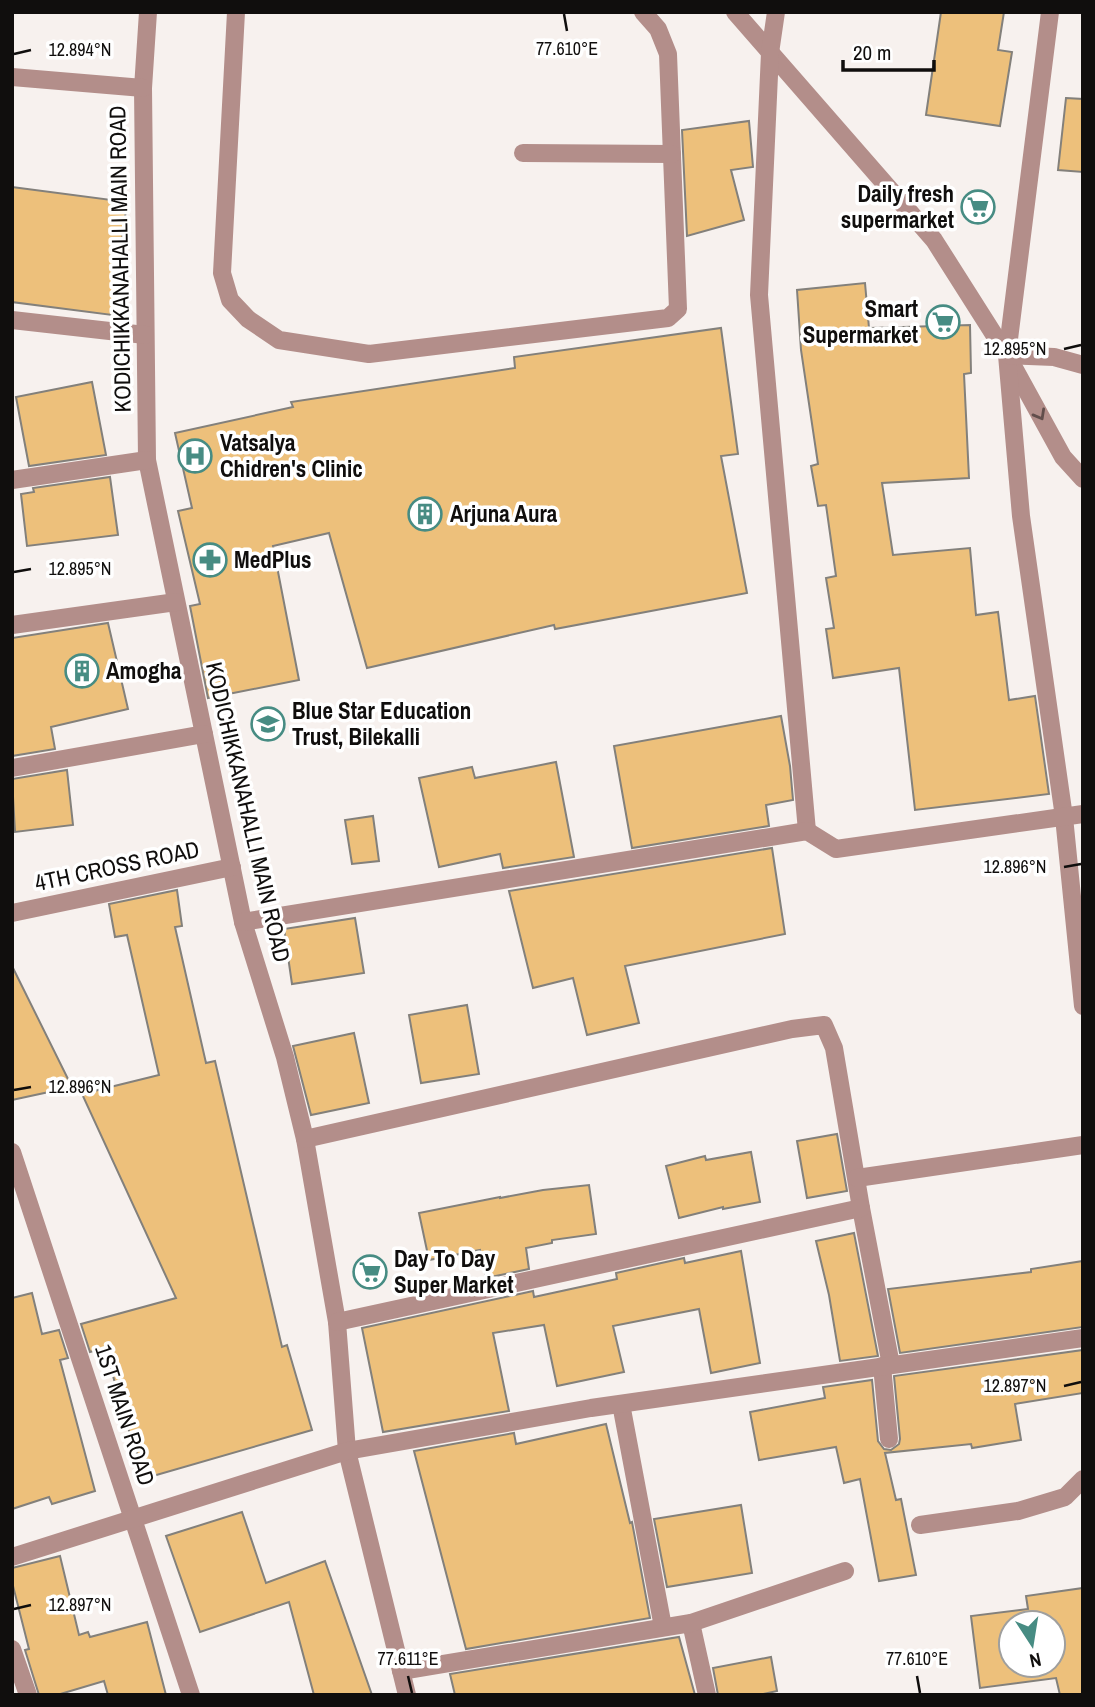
<svg xmlns="http://www.w3.org/2000/svg" width="1095" height="1707" font-family="'Archivo Narrow',sans-serif">
<rect width="100%" height="100%" fill="#f7f1ee"/>
<g fill="#edc07b" stroke="#83807b" stroke-width="2" fill-rule="evenodd">
<polygon points="941,12 1004,12 998,50 1012,52 1000,126 926,115"/>
<polygon points="1066,98 1083,99 1083,172 1058,170"/>
<polygon points="749,121 753,167 731,170 744,220 687,236 682,130"/>
<polygon points="12,187 127,202 112,315 12,302"/>
<polygon points="865,283 869,328 970,325 971,373 964,374 969,478 882,483 893,555 970,548 976,615 998,612 1009,700 1035,696 1049,794 915,810 899,668 833,678 826,629 834,628 826,578 836,576 826,505 818,506 811,466 818,464 801,350 797,290"/>
<polygon points="721,328 738,454 721,456 747,593 555,629 554,625 367,668 329,533 273,546 299,680 208,698 190,606 200,604 178,511 192,508 175,433 293,407 291,402 515,368 514,357"/>
<polygon points="92,382 106,455 29,466 16,397"/>
<polygon points="110,477 118,535 27,546 21,494 34,492 33,488"/>
<polygon points="108,623 128,709 51,727 55,749 12,756 12,638"/>
<polygon points="781,716 790,766 793,800 766,805 769,826 632,848 614,746"/>
<polygon points="556,762 574,857 503,868 500,854 439,867 419,778 472,767 475,778"/>
<polygon points="67,770 73,825 15,832 12,779"/>
<polygon points="373,816 379,861 352,864 345,820"/>
<polygon points="772,848 785,934 625,966 639,1023 587,1035 573,978 533,988 509,891"/>
<polygon points="177,890 182,926 175,927 206,1063 215,1061 282,1347 287,1345 312,1430 146,1478 127,1425 105,1348 90,1352 81,1324 176,1298 82,1094 159,1075 127,935 115,937 109,904"/>
<polygon points="355,918 364,973 292,984 284,929"/>
<polygon points="12,966 72,1087 12,1100"/>
<polygon points="467,1005 479,1074 421,1083 409,1015"/>
<polygon points="354,1033 369,1103 311,1115 293,1046"/>
<polygon points="837,1134 847,1191 807,1198 797,1141"/>
<polygon points="751,1152 760,1202 723,1209 723,1207 679,1218 666,1166 705,1156 706,1160"/>
<polygon points="589,1185 596,1234 552,1240 552,1243 526,1248 529,1269 486,1278 480,1250 429,1260 419,1213 500,1197 500,1198 543,1190"/>
<polygon points="854,1233 878,1356 840,1361 829,1295 816,1241"/>
<polygon points="741,1251 760,1363 711,1373 699,1309 613,1326 624,1372 557,1386 544,1325 493,1333 509,1411 383,1432 362,1328 533,1291 534,1297 617,1279 616,1273 684,1258 685,1263"/>
<polygon points="1083,1261 1083,1327 900,1353 888,1289 1031,1272 1031,1269"/>
<polygon points="32,1293 42,1334 59,1330 68,1358 60,1360 95,1491 52,1504 49,1497 12,1509 12,1298"/>
<polygon points="1083,1350 1083,1393 1015,1404 1021,1440 972,1448 971,1444 885,1453 896,1500 901,1499 916,1575 879,1581 860,1479 844,1483 836,1447 759,1460 750,1412 825,1398 823,1387 872,1380 878,1441 884,1449 891,1450 899,1444 900,1439 894,1376"/>
<polygon points="606,1424 630,1523 632,1522 650,1618 466,1649 414,1451 514,1433 516,1444"/>
<polygon points="741,1505 752,1573 667,1587 654,1519"/>
<polygon points="242,1512 266,1583 325,1561 372,1695 314,1695 289,1602 200,1632 166,1536"/>
<polygon points="60,1556 79,1635 88,1632 90,1637 147,1622 166,1695 108,1695 104,1681 57,1695 39,1695 25,1650 29,1649 12,1582 12,1568"/>
<path d="M1083 1588V1695H1060L1056 1678 980 1688 971 1616 1028 1609 1026 1596ZM1011 1623H1053V1665H1011Z"/>
<polygon points="679,1637 695,1695 455,1695 450,1674"/>
<polygon points="771,1657 777,1691 758,1695 718,1695 713,1668"/>
</g>
<g fill="none" stroke-linecap="round" stroke-linejoin="round">
<g stroke="#b38e8a" stroke-width="18">
<polyline points="148,12 143,88 147,460 243,922 285,1057 305,1139 337,1322 347,1451 407,1695"/>
<polyline points="236,12 222,273 230,300 248,319 279,340 369,354 668,318 678,309 668,54 658,29 643,12"/>
<polyline points="735,12 934,240 1007,355 1063,457 1083,479"/>
<polyline points="776,12 770,53 759,295 807,831"/>
<polyline points="1050,12 1007,355 1021,516 1064,817 1083,1006"/>
<polyline points="12,77 143,88"/>
<polyline points="523,153 672,154"/>
<polyline points="12,320 145,335"/>
<polyline points="1007,355 1054,357 1083,365"/>
<polyline points="12,480 147,460"/>
<polyline points="12,625 176,602"/>
<polyline points="12,768 204,734"/>
<polyline points="12,913 232,867"/>
<polyline points="243,922 807,831 836,849 1083,814"/>
<polyline points="305,1139 792,1029 824,1025 834,1048 861,1208 891,1365"/>
<polyline points="12,1152 191,1695"/>
<polyline points="857,1178 1083,1145"/>
<polyline points="337,1322 861,1208"/>
<polyline points="882,1366 889,1439"/>
<polyline points="621,1404 663,1627"/>
<polyline points="920,1525 1018,1511 1065,1497 1083,1479"/>
<polyline points="12,1557 347,1451 591,1408 1083,1338"/>
<polyline points="691,1623 707,1695"/>
<polyline points="12,1649 28,1695"/>
<polyline points="401,1671 691,1623 845,1571"/>
</g>
</g>
<defs><path id="oneway-chevron" d="M-2-3.5L2.5 0L-2 3.5" fill="none" stroke-width="1.6" stroke-linecap="round" stroke-linejoin="round" transform="scale(1.75)"/></defs>
<use stroke="#624e4c" href="#oneway-chevron" transform="translate(1040 415) rotate(61)"/>
<path fill="none" stroke="#100e0d" stroke-width="2.5" d="M564 14 567 31M14 54 31 50M1064 349 1081 345M14 572 31 569M1064 867 1081 864M14 1090 31 1087M1064 1386 1081 1382M14 1609 31 1605M408 1676 412 1693M917 1676 920 1693"/>
<defs>
<symbol id="supermarket-ring" viewBox="-11 -11 22 22"><circle r="9.5" fill="#fff" stroke="#478c83" stroke-width="1.5"/><path d="M-6-5.5h2.5l.6 2H6L4.5 2H-2.5L-4.4-4H-6ZM-1.5 3.2a1.3 1.3 0 1 0 .1 0ZM3 3.2a1.3 1.3 0 1 0 .1 0Z" fill="#478c83"/></symbol>
<symbol id="hospital-ring" viewBox="-11 -11 22 22"><circle r="9.5" fill="#fff" stroke="#478c83" stroke-width="1.5"/><path d="M-5-5h3v3.5h4V-5h3V5h-3V1.5h-4V5h-3Z" fill="#478c83"/></symbol>
<symbol id="building-ring" viewBox="-11 -11 22 22"><circle r="9.5" fill="#fff" stroke="#478c83" stroke-width="1.5"/><path d="M-4-6H4V6H1V3H-1V6H-4ZM-2.5-4.3h1.7v1.8h-1.7ZM.8-4.3h1.7v1.8H.8ZM-2.5-1h1.7V.8h-1.7ZM.8-1h1.7V.8H.8Z" fill="#478c83"/></symbol>
<symbol id="pharmacy-ring" viewBox="-11 -11 22 22"><circle r="9.5" fill="#fff" stroke="#478c83" stroke-width="1.5"/><path d="M-2-6h4v4h4v4h-4v4h-4v-4h-4v-4h4Z" fill="#478c83"/></symbol>
<symbol id="school-ring" viewBox="-11 -11 22 22"><circle r="9.5" fill="#fff" stroke="#478c83" stroke-width="1.5"/><path d="M0-5L7-2L0 1L-7-2ZM-4 1L0 2.5L4 1V4Q0 6-4 4Z" fill="#478c83"/></symbol>
</defs>
<g fill-rule="evenodd">
<use href="#supermarket-ring" x="959" y="188" width="38" height="38"/>
<use href="#supermarket-ring" x="924" y="303" width="38" height="38"/>
<use href="#hospital-ring" x="176" y="437" width="38" height="38"/>
<use href="#building-ring" x="406" y="495" width="38" height="38"/>
<use href="#pharmacy-ring" x="191" y="541" width="38" height="38"/>
<use href="#building-ring" x="63" y="652" width="38" height="38"/>
<use href="#school-ring" x="249" y="705" width="38" height="38"/>
<use href="#supermarket-ring" x="351" y="1253" width="38" height="38"/>
</g>
<g text-anchor="middle" stroke-width="7" stroke-linejoin="round" paint-order="stroke">
<g font-size="23" font-weight="bold" fill="#100e0d" stroke="#fff" text-anchor="start">
<text x="954" y="202" text-anchor="end">Daily fresh<tspan x="954" dy="26">supermarket</tspan></text>
<text x="918" y="317" text-anchor="end">Smart<tspan x="918" dy="26">Supermarket</tspan></text>
<text x="220" y="451">Vatsalya<tspan x="220" dy="26">Chidren's Clinic</tspan></text>
<text x="450" y="522">Arjuna Aura</text>
<text x="234" y="568">MedPlus</text>
<text x="106" y="679">Amogha</text>
<text x="292" y="719">Blue Star Education<tspan x="292" dy="26">Trust, Bilekalli</tspan></text>
<text x="394" y="1267">Day To Day<tspan x="394" dy="26">Super Market</tspan></text>
</g>
<g font-size="23" fill="#100e0d" stroke="#fff">
<text transform="translate(120 259) rotate(-91)" y="8">KODICHIKKANAHALLI MAIN ROAD</text>
<text transform="translate(248 812) rotate(77)" y="8">KODICHIKKANAHALLI MAIN ROAD</text>
<text transform="translate(117 866) rotate(-12)" y="8">4TH CROSS ROAD</text>
<text transform="translate(125 1415) rotate(72)" y="8">1ST MAIN ROAD</text>
</g>
</g>
<g font-size="18" text-anchor="middle" fill="#100e0d" stroke="#fff" stroke-width="7" stroke-linejoin="round" paint-order="stroke">
<text x="567" y="55">77.610°E</text>
<text x="80" y="56">12.894°N</text>
<text x="1015" y="355">12.895°N</text>
<text x="80" y="575">12.895°N</text>
<text x="1015" y="873">12.896°N</text>
<text x="80" y="1093">12.896°N</text>
<text x="1015" y="1392">12.897°N</text>
<text x="80" y="1611">12.897°N</text>
<text x="408" y="1665">77.611°E</text>
<text x="917" y="1665">77.610°E</text>
</g>
<rect width="1095" height="1707" fill="none" stroke="#100e0d" stroke-width="28"/>
<g transform="translate(1032 1644) rotate(168)"><circle r="33" fill="#ffffff" stroke="#9f9f9e" stroke-width="2"/>
<path d="M0-5L12 26L0 18L-12 26Z" fill="#478c83"/>
<text y="-10" font-size="19" font-weight="bold" text-anchor="middle" fill="#100e0d">N</text>
</g>
<path d="M843 60v10h91v-10" fill="none" stroke="#100e0d" stroke-width="3.5"/>
<text x="853" y="60" font-size="21" fill="#100e0d" stroke="#ffffff" stroke-width="5" paint-order="stroke">20 m</text>
</svg>
